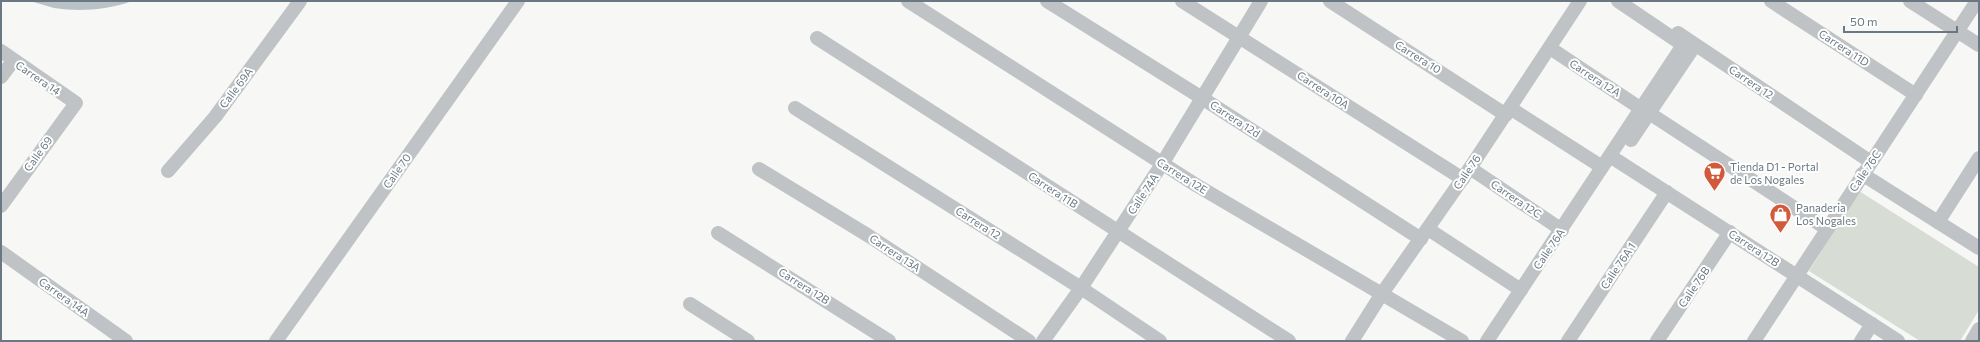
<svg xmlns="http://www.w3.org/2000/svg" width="1980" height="342" font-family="Commissioner,sans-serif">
<rect width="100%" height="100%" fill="#f7f7f5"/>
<polygon fill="#d7dcd4" points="1859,191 1979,267 1979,310 1960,341 1920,341 1809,271"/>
<path fill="#b9c3c7" d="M30 1H132C108 10 79 12 54 8 46 6 38 3 30 1Z"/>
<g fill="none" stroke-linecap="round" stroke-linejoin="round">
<g stroke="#bfc3c6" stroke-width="14">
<polyline points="908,1 1196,185 1462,341"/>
<polyline points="1047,1 1202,98 1421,239"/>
<polyline points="1182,1 1463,179"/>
<polyline points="1330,1 1506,115"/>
<polyline points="1771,1 1916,95"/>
<polyline points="1910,1 1979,45"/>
<polyline points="1678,33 1871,162"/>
<polyline points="817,38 1289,341"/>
<polyline points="1550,48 1640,108"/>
<polyline points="1,51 76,103 1,206"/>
<polyline points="1,77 13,61"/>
<polyline points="795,108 1081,288 1160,341"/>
<polyline points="1510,108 1602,167"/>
<polyline points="1649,113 1827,229"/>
<polyline points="1631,140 1693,48"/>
<polyline points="1610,156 1898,341"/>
<polyline points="1470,168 1562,230"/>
<polyline points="759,169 869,236 1029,341"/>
<polyline points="168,171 215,117 300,1"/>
<polyline points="1862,174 1979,248"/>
<polyline points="1938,222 1979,158"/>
<polyline points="1428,229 1521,290"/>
<polyline points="718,233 889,341"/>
<polyline points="1,252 126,341"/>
<polyline points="690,304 748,341"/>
<polyline points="276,341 518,1"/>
<polyline points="1043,341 1081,288 1162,164 1261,1"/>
<polyline points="1352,341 1381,295 1470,168 1580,1"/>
<polyline points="1487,341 1683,45 1618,1"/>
<polyline points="1568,341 1667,192"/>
<polyline points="1657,341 1730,232"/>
<polyline points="1754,341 1977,1"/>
<polyline points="1861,341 1872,324"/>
<polyline points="1972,341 1979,329"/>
</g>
</g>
<defs>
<symbol id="supermarket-pin" viewBox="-11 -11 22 30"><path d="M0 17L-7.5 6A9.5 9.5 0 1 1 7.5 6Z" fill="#d25a3b" stroke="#fff"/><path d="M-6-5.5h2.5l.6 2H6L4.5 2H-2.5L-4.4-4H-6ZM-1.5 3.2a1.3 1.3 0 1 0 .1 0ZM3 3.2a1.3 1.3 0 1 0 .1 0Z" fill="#fff"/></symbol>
<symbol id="shop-pin" viewBox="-11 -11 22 30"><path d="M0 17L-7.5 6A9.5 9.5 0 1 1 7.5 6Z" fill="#d25a3b" stroke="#fff"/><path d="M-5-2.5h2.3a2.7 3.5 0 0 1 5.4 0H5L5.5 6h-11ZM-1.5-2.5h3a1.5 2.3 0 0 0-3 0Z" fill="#fff"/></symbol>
</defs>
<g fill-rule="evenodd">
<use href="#supermarket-pin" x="1702" y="160" width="25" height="34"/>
<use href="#shop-pin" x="1768" y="202" width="25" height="34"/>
</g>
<g text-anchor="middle" stroke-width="4" stroke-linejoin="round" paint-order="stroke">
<g font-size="11" fill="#697883" stroke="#fff">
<text transform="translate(1844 48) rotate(33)" y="4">Carrera 11D</text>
<text transform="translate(1418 57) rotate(32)" y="4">Carrera 10</text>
<text transform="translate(38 78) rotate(34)" y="4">Carrera 14</text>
<text transform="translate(1595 78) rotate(33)" y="4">Carrera 12A</text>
<text transform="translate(1751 82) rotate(34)" y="4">Carrera 12</text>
<text transform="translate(236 88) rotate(-53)" y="4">Calle 69A</text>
<text transform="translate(1323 90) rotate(33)" y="4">Carrera 10A</text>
<text transform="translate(1235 119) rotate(33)" y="4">Carrera 12d</text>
<text transform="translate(38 154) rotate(-54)" y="4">Calle 69</text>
<text transform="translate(397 171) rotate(-55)" y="4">Calle 70</text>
<text transform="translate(1865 171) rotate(-56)" y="4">Calle 76C</text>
<text transform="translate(1467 172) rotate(-56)" y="4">Calle 76</text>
<text transform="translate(1182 176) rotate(32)" y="4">Carrera 12E</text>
<text transform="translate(1053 190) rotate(33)" y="4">Carrera 11B</text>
<text transform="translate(1143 194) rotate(-57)" y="4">Calle 74A</text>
<text transform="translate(1516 199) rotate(34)" y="4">Carrera 12C</text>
<text transform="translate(978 223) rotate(32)" y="4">Carrera 12</text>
<text transform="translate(1754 248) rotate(33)" y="4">Carrera 12B</text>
<text transform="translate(1549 249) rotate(-56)" y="4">Calle 76A</text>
<text transform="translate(895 253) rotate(33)" y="4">Carrera 13A</text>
<text transform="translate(1618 266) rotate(-56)" y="4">Calle 76A 1</text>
<text transform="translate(804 286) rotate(32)" y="4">Carrera 12B</text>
<text transform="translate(1694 287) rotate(-56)" y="4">Calle 76B</text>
<text transform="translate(64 297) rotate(35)" y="4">Carrera 14A</text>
</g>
<g font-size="11" fill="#697883" stroke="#fff" text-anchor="start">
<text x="1730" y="171">Tienda D1 - Portal<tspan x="1730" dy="13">de Los Nogales</tspan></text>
<text x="1796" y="212">Panaderia<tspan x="1796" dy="13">Los Nogales</tspan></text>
</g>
</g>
<rect width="1980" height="342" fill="none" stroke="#697883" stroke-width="4"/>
<path d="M1844 26v6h113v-6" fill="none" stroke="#697883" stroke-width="2"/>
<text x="1850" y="26" font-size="12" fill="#697883" stroke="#ffffff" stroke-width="3" paint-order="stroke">50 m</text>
</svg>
